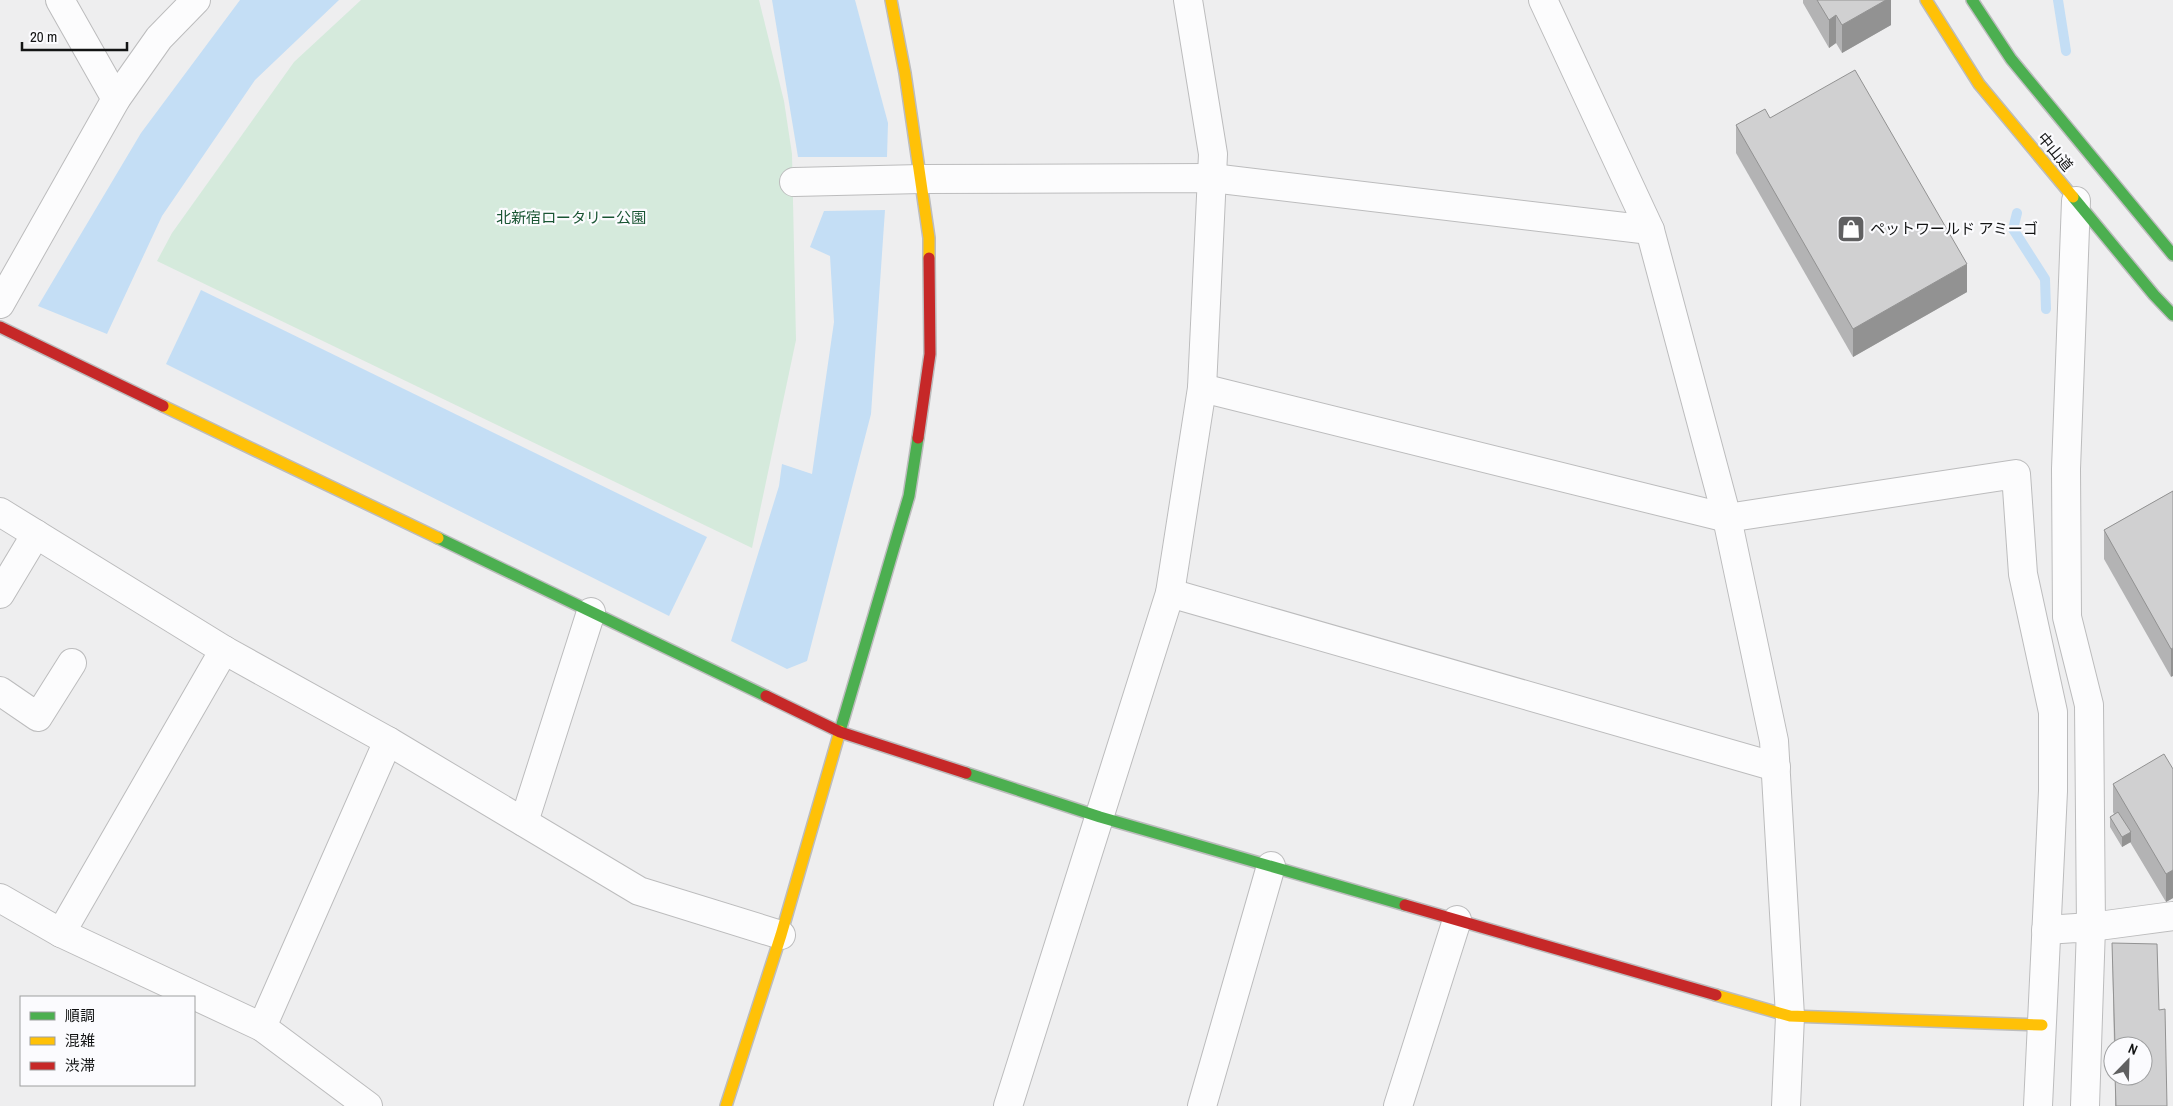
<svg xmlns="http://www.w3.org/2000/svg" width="2173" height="1106" font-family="'Archivo Narrow','Noto Sans JP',sans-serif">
<rect width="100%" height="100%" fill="#eeeeef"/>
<polygon fill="#d5eadc" points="361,0 759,0 784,101 792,154 796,340 752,548 157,261 172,233 294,62"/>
<g fill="#c4def5">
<polygon points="240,0 339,0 255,80 162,216 107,334 38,306 141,133"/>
<polygon points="772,0 855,0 888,123 887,157 798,157"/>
<polygon points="885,210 871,414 807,661 787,669 731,641 779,486 782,464 812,474 834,322 830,256 810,247 824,211"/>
<polygon points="201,290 707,537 669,616 166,364"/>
</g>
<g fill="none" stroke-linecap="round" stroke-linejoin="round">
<g stroke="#c4def5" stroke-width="10">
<polyline points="2058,0 2066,51"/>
<polyline points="2017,213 2013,229 2045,279 2046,309"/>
</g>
<defs>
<g id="street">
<polyline points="60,0 116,99"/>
<polyline points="1543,0 1650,230 1727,518 1774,741 1790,1016 1786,1106"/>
<polyline points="794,182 921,179 1212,178 1650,230"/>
<polyline points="2076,201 2066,469 2067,617 2089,705 2091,927 2173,916"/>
<polyline points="0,304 116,99 159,38 196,0"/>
<polyline points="1202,388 1727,518 2016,474 2023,574 2053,712 2053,791 2038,1106"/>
<polyline points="0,512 224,650 388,741 639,891 781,935"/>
<polyline points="1170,593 1776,767"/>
<polyline points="0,594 36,534"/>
<polyline points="0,691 38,717 72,663"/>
<polyline points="524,822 591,612"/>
<polyline points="0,898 61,933 262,1027 368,1106"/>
<polyline points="2046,930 2091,927 2085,1106"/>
<polyline points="61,933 224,650"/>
<polyline points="262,1027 388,741"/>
<polyline points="1008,1106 1170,593 1202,388 1213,154 1188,0"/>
<polyline points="1202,1106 1271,866"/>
<polyline points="1398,1106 1457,920"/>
</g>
<g id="fast">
<polyline points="1972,0 2011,59 2173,255"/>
<polyline points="2073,197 2154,295 2173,315"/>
<polyline points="438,538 766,696"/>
<polyline points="840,731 909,496 918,438"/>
<polyline points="966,773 1100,817 1405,905"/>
</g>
<g id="slow">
<polyline points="891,0 905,73 929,238 929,258"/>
<polyline points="1926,0 1979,84 2073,197"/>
<polyline points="163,406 438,538"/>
<polyline points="1716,995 1790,1016 2042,1025"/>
<polyline points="726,1106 781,935 840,731"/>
</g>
<g id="jam">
<polyline points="0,327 163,406"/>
<polyline points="918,438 930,354 929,258"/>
<polyline points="766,696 840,732 966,773"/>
<polyline points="1405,905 1716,995"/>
</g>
</defs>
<use href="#street" stroke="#bcbcbd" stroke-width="30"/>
<use href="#fast" stroke="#bcbcbd" stroke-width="14"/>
<use href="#slow" stroke="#bcbcbd" stroke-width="14"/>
<use href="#jam" stroke="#bcbcbd" stroke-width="14"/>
<use href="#street" stroke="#fcfcfd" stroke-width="28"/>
<use href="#fast" stroke="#4caf50" stroke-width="11"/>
<use href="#slow" stroke="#ffc107" stroke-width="11"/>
<use href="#jam" stroke="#c62828" stroke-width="11"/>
</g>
<g fill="#b3b3b4">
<polygon points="1803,0 1891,0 1891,25 1842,53 1836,43 1829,48 1803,3"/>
<polygon points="1770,118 1967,292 1853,357 1736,153 1736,125"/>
<polygon points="2173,491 2171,677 2104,559 2104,530"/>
<polygon points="2173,769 2173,898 2166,902 2130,842 2122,847 2110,827 2110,817 2114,814 2113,812 2113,784"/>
<polygon points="2112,943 2159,1010 2167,1106 2115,1106 2115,1076 2143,1076 2143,1046 2114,1046"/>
</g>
<g fill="#929292">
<polygon points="1886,0 1891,0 1891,25 1842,53 1842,25"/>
<polygon points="1836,15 1836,43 1829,48 1829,20"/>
<polygon points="1967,264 1967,292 1853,357 1853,329"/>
<polygon points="2173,648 2173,676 2171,677 2171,649"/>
<polygon points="2131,832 2131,842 2122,847 2122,837"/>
<polygon points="2173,870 2173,898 2166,902 2166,874"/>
</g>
<g fill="#d0d0d1" stroke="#929292">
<polygon points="1817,0 1886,0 1842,25 1836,15 1829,20"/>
<polygon points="1855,70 1967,264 1853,329 1736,125 1765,109 1770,118"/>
<polygon points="2173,491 2173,648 2171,649 2104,530"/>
<polygon points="2164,754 2173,769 2173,870 2166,874 2113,784"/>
<polygon points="2118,812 2131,832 2122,837 2110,817"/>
<polygon points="2112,943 2157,944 2159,1010 2165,1009 2167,1106 2116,1106 2115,1076 2143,1076 2143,1046 2115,1046"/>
</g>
<defs>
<symbol id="shop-square" viewBox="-11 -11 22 22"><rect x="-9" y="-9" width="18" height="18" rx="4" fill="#606061" stroke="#fbfbfe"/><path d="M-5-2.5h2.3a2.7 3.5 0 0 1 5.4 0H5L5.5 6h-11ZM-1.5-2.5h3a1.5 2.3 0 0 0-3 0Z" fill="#fff"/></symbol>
</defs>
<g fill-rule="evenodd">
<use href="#shop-square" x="1835" y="213" width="32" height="32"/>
</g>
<g text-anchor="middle" stroke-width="4.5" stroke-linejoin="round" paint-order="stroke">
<g font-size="15" fill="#131414" stroke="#fbfbfe">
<text transform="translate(2055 152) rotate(50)" y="5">中山道</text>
</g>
<g font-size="15" fill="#195533" stroke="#fbfbfe">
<text x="571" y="223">北新宿ロータリー公園</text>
</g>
<g font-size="15" fill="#131414" stroke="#fbfbfe" text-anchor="start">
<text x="1870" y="234">ペットワールド アミーゴ</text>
</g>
</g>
<rect x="20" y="996" width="175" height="90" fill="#fbfbfe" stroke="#9e9fa0"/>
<rect x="30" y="1012" width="25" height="8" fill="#4caf50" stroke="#9e9fa0"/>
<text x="65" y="1021" font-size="15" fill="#131414">順調</text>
<rect x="30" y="1037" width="25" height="8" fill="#ffc107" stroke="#9e9fa0"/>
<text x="65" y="1046" font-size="15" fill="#131414">混雑</text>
<rect x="30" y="1062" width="25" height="8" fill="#c62828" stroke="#9e9fa0"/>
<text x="65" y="1071" font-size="15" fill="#131414">渋滞</text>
<g transform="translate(2128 1061) rotate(23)"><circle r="24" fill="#fbfbfe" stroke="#9e9fa0"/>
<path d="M0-4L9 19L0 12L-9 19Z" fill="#606061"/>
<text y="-8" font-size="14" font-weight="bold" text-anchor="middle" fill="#131414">N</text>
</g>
<path d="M22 42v8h105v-8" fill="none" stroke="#131414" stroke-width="2.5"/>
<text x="30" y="42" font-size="15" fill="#131414" stroke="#fbfbfe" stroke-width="4" paint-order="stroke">20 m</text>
</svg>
